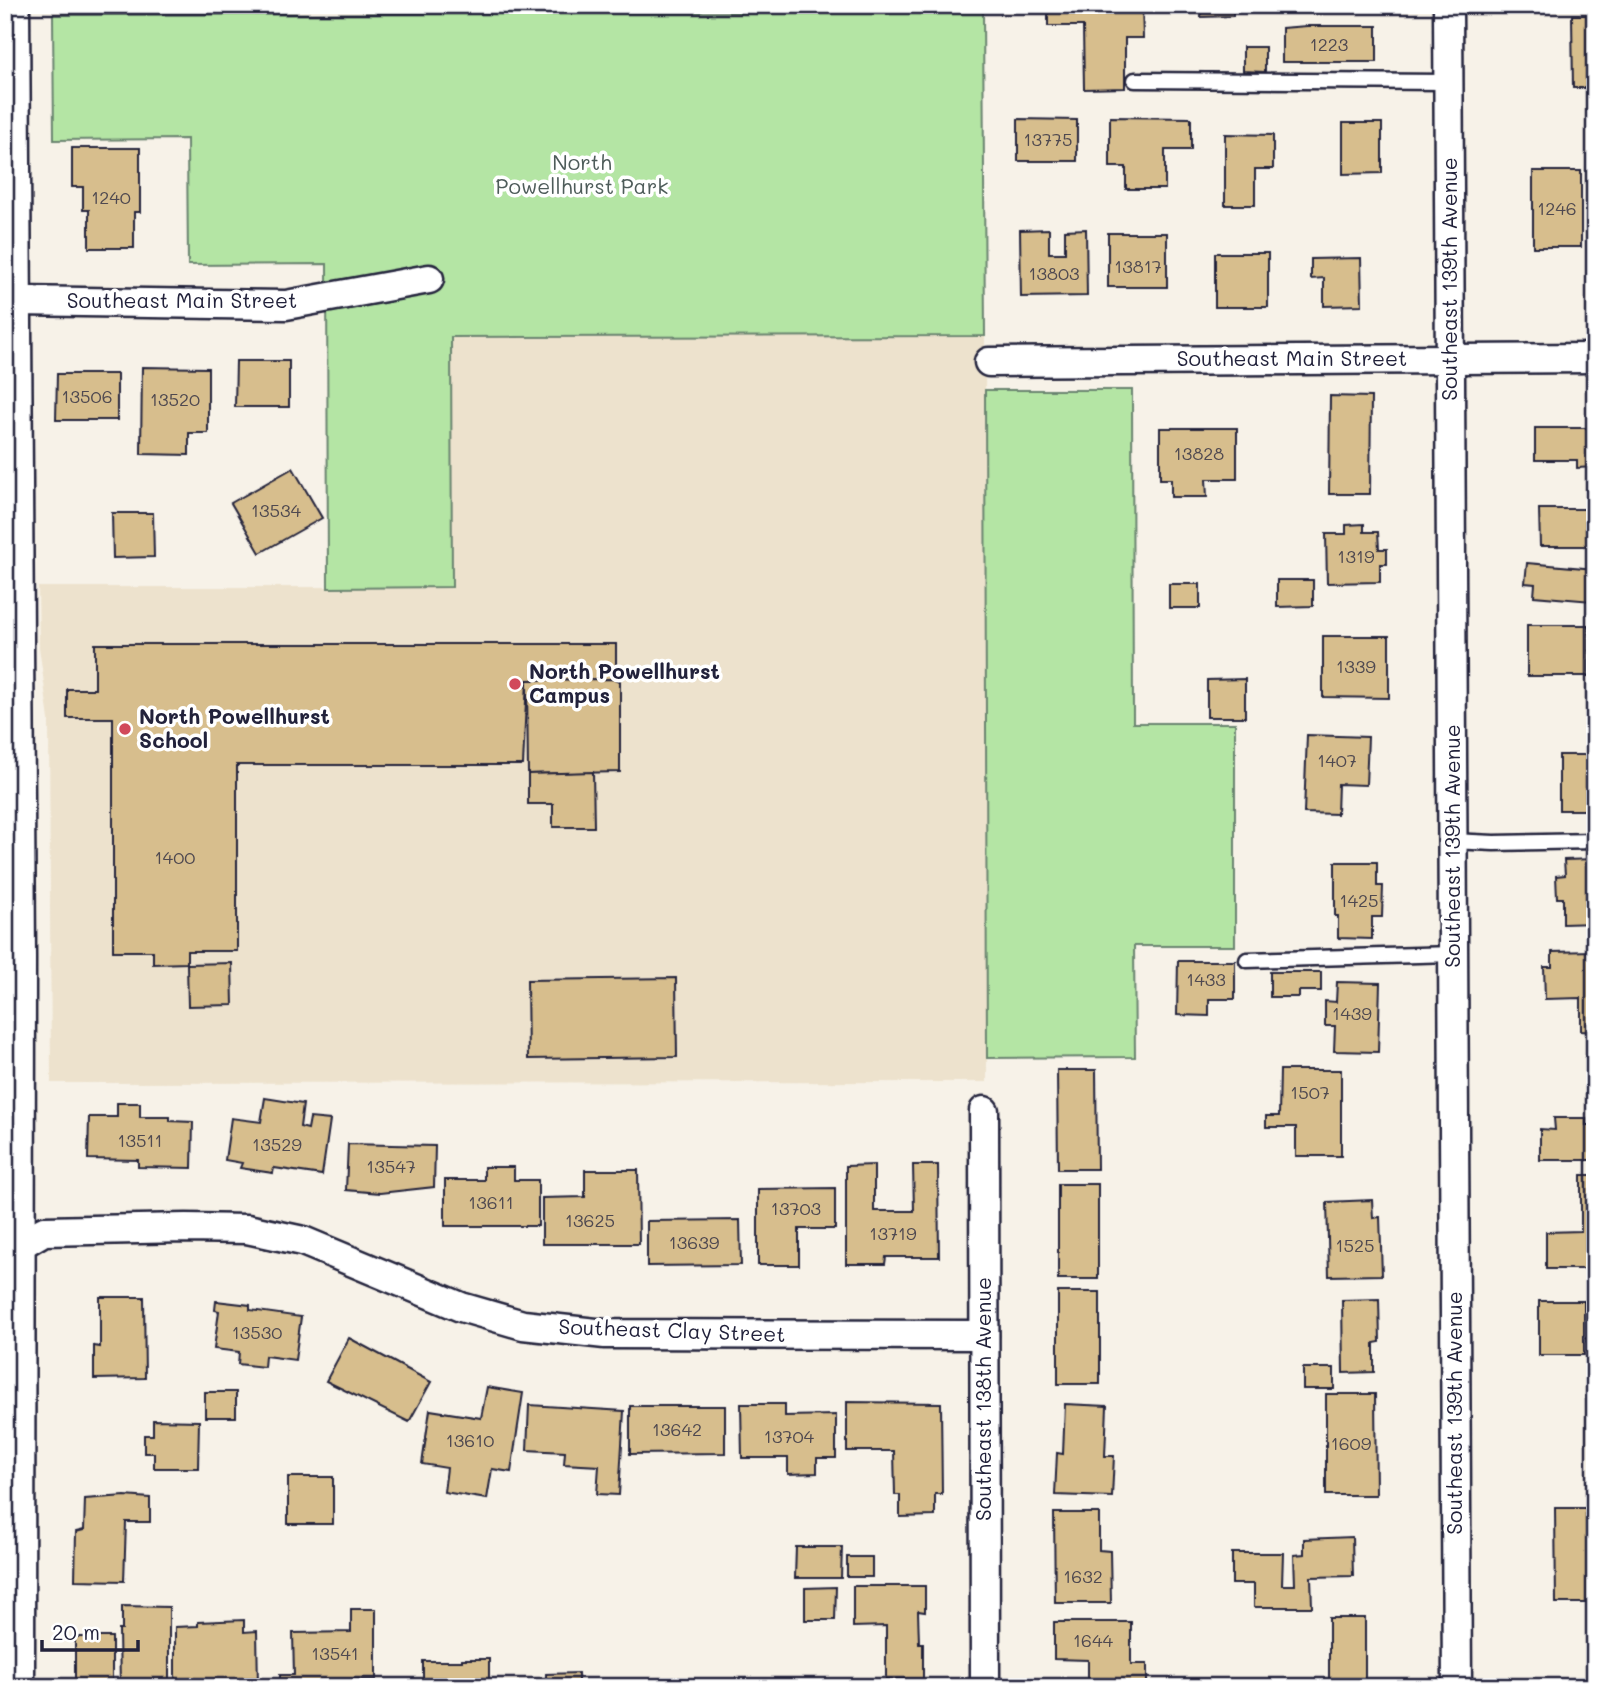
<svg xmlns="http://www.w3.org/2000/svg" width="1600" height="1692" font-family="Mali,sans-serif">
<rect width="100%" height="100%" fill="#f7f2e8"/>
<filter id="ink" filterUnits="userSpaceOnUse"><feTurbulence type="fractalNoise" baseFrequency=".0143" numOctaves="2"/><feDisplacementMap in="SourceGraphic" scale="14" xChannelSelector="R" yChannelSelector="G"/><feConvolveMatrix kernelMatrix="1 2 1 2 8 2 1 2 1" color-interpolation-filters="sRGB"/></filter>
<g filter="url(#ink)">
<polygon fill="#ede2cd" points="985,336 987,1082 51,1083 49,720 39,647 38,587 451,587 451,337"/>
<g fill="#b4e5a4" stroke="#6b8470" stroke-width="2">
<polygon points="983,11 985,336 451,337 452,587 328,588 327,264 188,265 187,139 54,140 53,15"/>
<polygon points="985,390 1132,390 1133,723 1235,723 1235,946 1134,946 1135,1057 987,1058"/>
</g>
<g fill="#d7be8d" stroke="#22223b" stroke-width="2">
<polygon points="1048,5 1142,5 1143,38 1125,38 1125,88 1084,89 1083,26 1048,26"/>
<polygon points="1201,5 1233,5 1233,16 1201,17"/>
<polygon points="1572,15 1595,15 1595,88 1573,88"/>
<polygon points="1307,26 1377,26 1377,62 1282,62 1282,28"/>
<polygon points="1243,47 1265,47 1265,72 1243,71"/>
<polygon points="1110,117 1191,118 1191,150 1165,150 1165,189 1126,189 1126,167 1110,167"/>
<polygon points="1018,119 1077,120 1077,161 1018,161"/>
<polygon points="1343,123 1382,123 1382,173 1343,174"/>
<polygon points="1225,134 1273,135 1273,169 1255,169 1255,205 1225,205"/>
<polygon points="72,148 140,148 140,212 134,212 134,248 89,248 89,210 83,210 83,187 72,187"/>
<rect x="1533" y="171" width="48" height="76"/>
<polygon points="1049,229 1049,253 1065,253 1065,230 1086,229 1087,296 1021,297 1020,230"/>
<rect x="1108" y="233" width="59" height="54"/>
<polygon points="1591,240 1595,240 1595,276 1593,277"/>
<rect x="1215" y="253" width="53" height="54"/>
<polygon points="1361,258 1362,305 1324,306 1324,278 1311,279 1311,259"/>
<polygon points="236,361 289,361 289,407 235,407"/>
<polygon points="142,367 208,368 208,433 189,433 189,455 141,454"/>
<polygon points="57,374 117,374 117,420 56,420"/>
<polygon points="1330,396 1371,397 1370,494 1329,494"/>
<polygon points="1160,428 1237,428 1237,479 1206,479 1207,497 1171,497 1171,479 1160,479"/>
<polygon points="1535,428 1595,428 1595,467 1577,468 1577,460 1535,460"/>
<polygon points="293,468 322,518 260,553 231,503"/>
<polygon points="1539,509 1595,509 1595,546 1540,546"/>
<polygon points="112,513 153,513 154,557 113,558"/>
<polygon points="1364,524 1364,532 1378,532 1379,549 1387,549 1387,564 1380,564 1380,582 1327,583 1326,534 1346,534 1346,525"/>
<polygon points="1527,563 1595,569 1592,601 1534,596 1535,584 1525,583"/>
<polygon points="1277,580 1313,580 1313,606 1277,607"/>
<rect x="1169" y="584" width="31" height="24"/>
<rect x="1527" y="625" width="61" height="51"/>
<polygon points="1323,636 1389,636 1389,698 1323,697"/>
<polygon points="95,644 616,644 616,679 527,680 523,765 237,765 237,951 187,951 187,963 153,964 153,951 113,951 113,718 67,718 67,689 95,689"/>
<polygon points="616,679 620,681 620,772 528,774 527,680"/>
<polygon points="1245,679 1245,717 1207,717 1207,680"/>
<polygon points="1307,735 1368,737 1366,785 1338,784 1337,814 1304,813"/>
<rect x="1559" y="755" width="36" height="55"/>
<polygon points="593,772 594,827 553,827 553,804 528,804 528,774"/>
<polygon points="1595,859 1595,923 1563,924 1563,898 1557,898 1556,876 1565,875 1564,860"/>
<polygon points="1335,862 1377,862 1377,886 1383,886 1382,917 1372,917 1372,939 1338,938 1338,916 1335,916"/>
<polygon points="1592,951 1595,1032 1581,1031 1581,998 1545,999 1544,967 1552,967 1552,952"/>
<polygon points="1178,961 1235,961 1235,999 1209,999 1209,1016 1177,1015"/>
<polygon points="232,963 233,1005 188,1006 187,964"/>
<polygon points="1270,972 1321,972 1321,991 1299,991 1299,997 1270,997"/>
<polygon points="676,978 677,1057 528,1059 527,980"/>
<polygon points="1337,982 1380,983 1378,1052 1334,1051 1335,1026 1325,1026 1325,1001 1336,1002"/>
<polygon points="1057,1070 1096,1070 1097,1169 1058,1169"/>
<polygon points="1280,1070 1341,1070 1341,1156 1296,1156 1296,1127 1266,1127 1266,1116 1279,1116"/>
<polygon points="265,1098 303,1104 300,1127 308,1129 310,1118 330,1120 322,1175 274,1168 273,1173 240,1168 242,1163 225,1160 231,1118 261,1122"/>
<polygon points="117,1103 140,1103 140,1117 170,1117 170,1121 193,1122 192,1168 138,1167 138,1160 88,1159 89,1117 117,1117"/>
<polygon points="1554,1118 1586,1118 1586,1125 1595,1125 1595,1160 1540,1160 1540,1129 1555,1130"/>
<polygon points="348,1144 435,1146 434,1187 380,1193 346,1190"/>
<polygon points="874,1165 874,1211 914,1211 913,1165 938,1165 939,1257 886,1257 885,1264 846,1264 846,1166"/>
<polygon points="484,1167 514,1167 514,1180 538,1180 538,1226 445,1226 445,1180 484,1180"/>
<polygon points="585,1170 638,1170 639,1244 542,1244 542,1198 585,1197"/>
<polygon points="1581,1175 1595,1175 1595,1269 1546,1269 1546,1232 1581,1231"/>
<rect x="1058" y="1184" width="40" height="95"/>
<polygon points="835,1188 835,1229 799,1229 799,1265 758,1265 758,1189"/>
<polygon points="1372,1200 1373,1218 1380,1217 1382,1275 1329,1276 1327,1202"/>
<polygon points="740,1220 741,1265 647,1266 647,1221"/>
<rect x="1058" y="1292" width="42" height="92"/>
<polygon points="100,1297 144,1297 145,1378 94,1379 94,1346 100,1347"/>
<polygon points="1379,1299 1380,1342 1374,1343 1374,1372 1343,1373 1342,1300"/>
<polygon points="216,1301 250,1305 250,1310 301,1317 295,1360 265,1356 264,1367 238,1364 239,1352 214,1349 219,1311 215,1310"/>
<rect x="1539" y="1301" width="45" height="54"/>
<polygon points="349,1338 431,1382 409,1422 326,1381"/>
<rect x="1303" y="1368" width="31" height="21"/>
<polygon points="487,1387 523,1393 511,1472 492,1469 487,1499 444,1492 447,1468 422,1464 430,1410 481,1418"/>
<rect x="205" y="1392" width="31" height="25"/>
<polygon points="1326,1394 1375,1394 1376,1495 1326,1495"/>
<polygon points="847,1402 941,1403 942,1494 935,1494 935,1516 900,1517 900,1495 895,1495 894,1451 847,1451"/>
<polygon points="741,1404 785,1404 785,1416 836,1415 836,1458 817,1458 817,1473 788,1474 788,1458 742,1458"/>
<polygon points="1065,1404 1107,1406 1105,1456 1114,1456 1112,1497 1055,1495 1057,1453 1063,1454"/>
<polygon points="529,1405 624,1411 619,1495 597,1494 599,1466 564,1464 565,1452 527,1450"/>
<polygon points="630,1406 725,1406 725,1453 630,1454"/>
<polygon points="153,1420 199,1421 198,1468 154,1468 154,1453 144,1453 144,1435 153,1435"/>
<rect x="288" y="1477" width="45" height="47"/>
<polygon points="125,1496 150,1498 150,1522 126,1522 124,1581 75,1580 76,1532 84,1530 85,1499"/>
<polygon points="1555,1508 1595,1508 1595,1603 1556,1603"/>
<polygon points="1054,1513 1099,1513 1099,1550 1110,1551 1111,1603 1055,1603"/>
<polygon points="1352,1537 1353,1576 1311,1577 1312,1607 1254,1607 1254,1584 1232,1584 1232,1553 1283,1553 1282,1585 1295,1585 1294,1555 1304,1554 1304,1539"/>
<polygon points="796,1547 842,1547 841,1578 795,1578"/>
<rect x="847" y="1557" width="25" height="20"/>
<polygon points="853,1586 925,1586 925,1612 918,1611 919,1643 923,1643 923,1679 886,1679 886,1626 853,1627"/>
<polygon points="836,1587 835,1620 805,1620 805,1588"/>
<polygon points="122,1606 169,1607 169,1687 120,1687 119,1630 122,1630"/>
<polygon points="351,1609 376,1609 376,1679 322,1680 322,1687 280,1687 280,1675 294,1675 293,1633 351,1632"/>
<rect x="1329" y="1618" width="36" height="69"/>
<polygon points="244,1620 244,1632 257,1631 258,1687 175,1687 175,1627 198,1626 198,1622"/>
<polygon points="1054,1622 1131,1622 1131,1664 1147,1664 1147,1685 1088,1685 1088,1660 1054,1659"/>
<rect x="75" y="1637" width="37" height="50"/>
<polygon points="462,1659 489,1659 489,1687 389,1687 389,1682 423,1681 423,1661 462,1661"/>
<polygon points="578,1673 578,1687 546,1687 546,1674"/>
</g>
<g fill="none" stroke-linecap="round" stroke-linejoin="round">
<defs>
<g id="service">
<polyline points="1135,80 1449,82"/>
<polyline points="1452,841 1494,843 1595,841"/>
<polyline points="1247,960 1453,954"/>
</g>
<g id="minor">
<polyline points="15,5 21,957 20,1687"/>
<polyline points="1448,5 1457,1687"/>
<polyline points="17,301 286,305 429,279"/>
<polyline points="989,362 1595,358"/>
<polyline points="984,1111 985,1687"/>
<polyline points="8,1252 44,1231 186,1228 247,1229 303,1241 461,1307 523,1325 605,1334 984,1335"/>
</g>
</defs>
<use href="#service" stroke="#22223b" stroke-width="19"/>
<use href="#minor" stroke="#22223b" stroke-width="33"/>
<use href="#service" stroke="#fff" stroke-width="14"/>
<use href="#minor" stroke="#fff" stroke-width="28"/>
</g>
</g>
<g fill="#d1495b" stroke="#fff" stroke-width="2.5">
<circle cx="515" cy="684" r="7"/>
<circle cx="125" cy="729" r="7"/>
</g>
<g text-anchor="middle" stroke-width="7" stroke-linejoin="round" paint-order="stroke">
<g font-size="18" fill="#4f4950">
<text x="1329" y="51">1223</text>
<text x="1048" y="146">13775</text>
<text x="111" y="204">1240</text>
<text x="1557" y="215">1246</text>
<text x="1138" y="273">13817</text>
<text x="1054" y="280">13803</text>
<text x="87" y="403">13506</text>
<text x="175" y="406">13520</text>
<text x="1199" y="460">13828</text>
<text x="276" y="517">13534</text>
<text x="1356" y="563">1319</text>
<text x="1356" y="673">1339</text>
<text x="1337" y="767">1407</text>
<text x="175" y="864">1400</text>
<text x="1359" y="907">1425</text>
<text x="1206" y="986">1433</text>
<text x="1352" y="1020">1439</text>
<text x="1310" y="1099">1507</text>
<text x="140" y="1147">13511</text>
<text x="277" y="1151">13529</text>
<text x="391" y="1173">13547</text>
<text x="491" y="1209">13611</text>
<text x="796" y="1215">13703</text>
<text x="590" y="1227">13625</text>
<text x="893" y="1240">13719</text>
<text x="694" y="1249">13639</text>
<text x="1355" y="1252">1525</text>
<text x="257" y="1339">13530</text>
<text x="677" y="1436">13642</text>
<text x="789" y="1443">13704</text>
<text x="470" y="1447">13610</text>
<text x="1351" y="1450">1609</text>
<text x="1083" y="1583">1632</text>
<text x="1093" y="1647">1644</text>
<text x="335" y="1660">13541</text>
</g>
<g font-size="21" fill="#4e5c5a" stroke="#fff">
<text x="582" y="170">North<tspan x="582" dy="24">Powellhurst Park</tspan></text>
</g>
<g font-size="21" fill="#22223b" stroke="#fff">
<text transform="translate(1450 279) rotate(-90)" y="7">Southeast 139th Avenue</text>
<text x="182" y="308">Southeast Main Street</text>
<text x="1292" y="366">Southeast Main Street</text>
<text transform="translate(1453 846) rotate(-90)" y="7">Southeast 139th Avenue</text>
<text transform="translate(672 1331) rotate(2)" y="7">Southeast Clay Street</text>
<text transform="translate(984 1399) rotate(-90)" y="7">Southeast 138th Avenue</text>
<text transform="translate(1455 1413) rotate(-90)" y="7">Southeast 139th Avenue</text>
</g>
<g font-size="21" font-weight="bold" fill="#22223b" stroke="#fff" text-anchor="start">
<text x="529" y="679">North Powellhurst<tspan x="529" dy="24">Campus</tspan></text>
<text x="139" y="724">North Powellhurst<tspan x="139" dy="24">School</tspan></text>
</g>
</g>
<rect width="1600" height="1692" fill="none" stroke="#fff" stroke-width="28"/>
<rect x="14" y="14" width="1572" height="1664" fill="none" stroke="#22223b" stroke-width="2.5" filter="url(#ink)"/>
<path d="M42 1640v10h96v-10" fill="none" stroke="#22223b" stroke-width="3.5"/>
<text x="52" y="1640" font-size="21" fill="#22223b" stroke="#ffffff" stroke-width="5" paint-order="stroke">20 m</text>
</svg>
